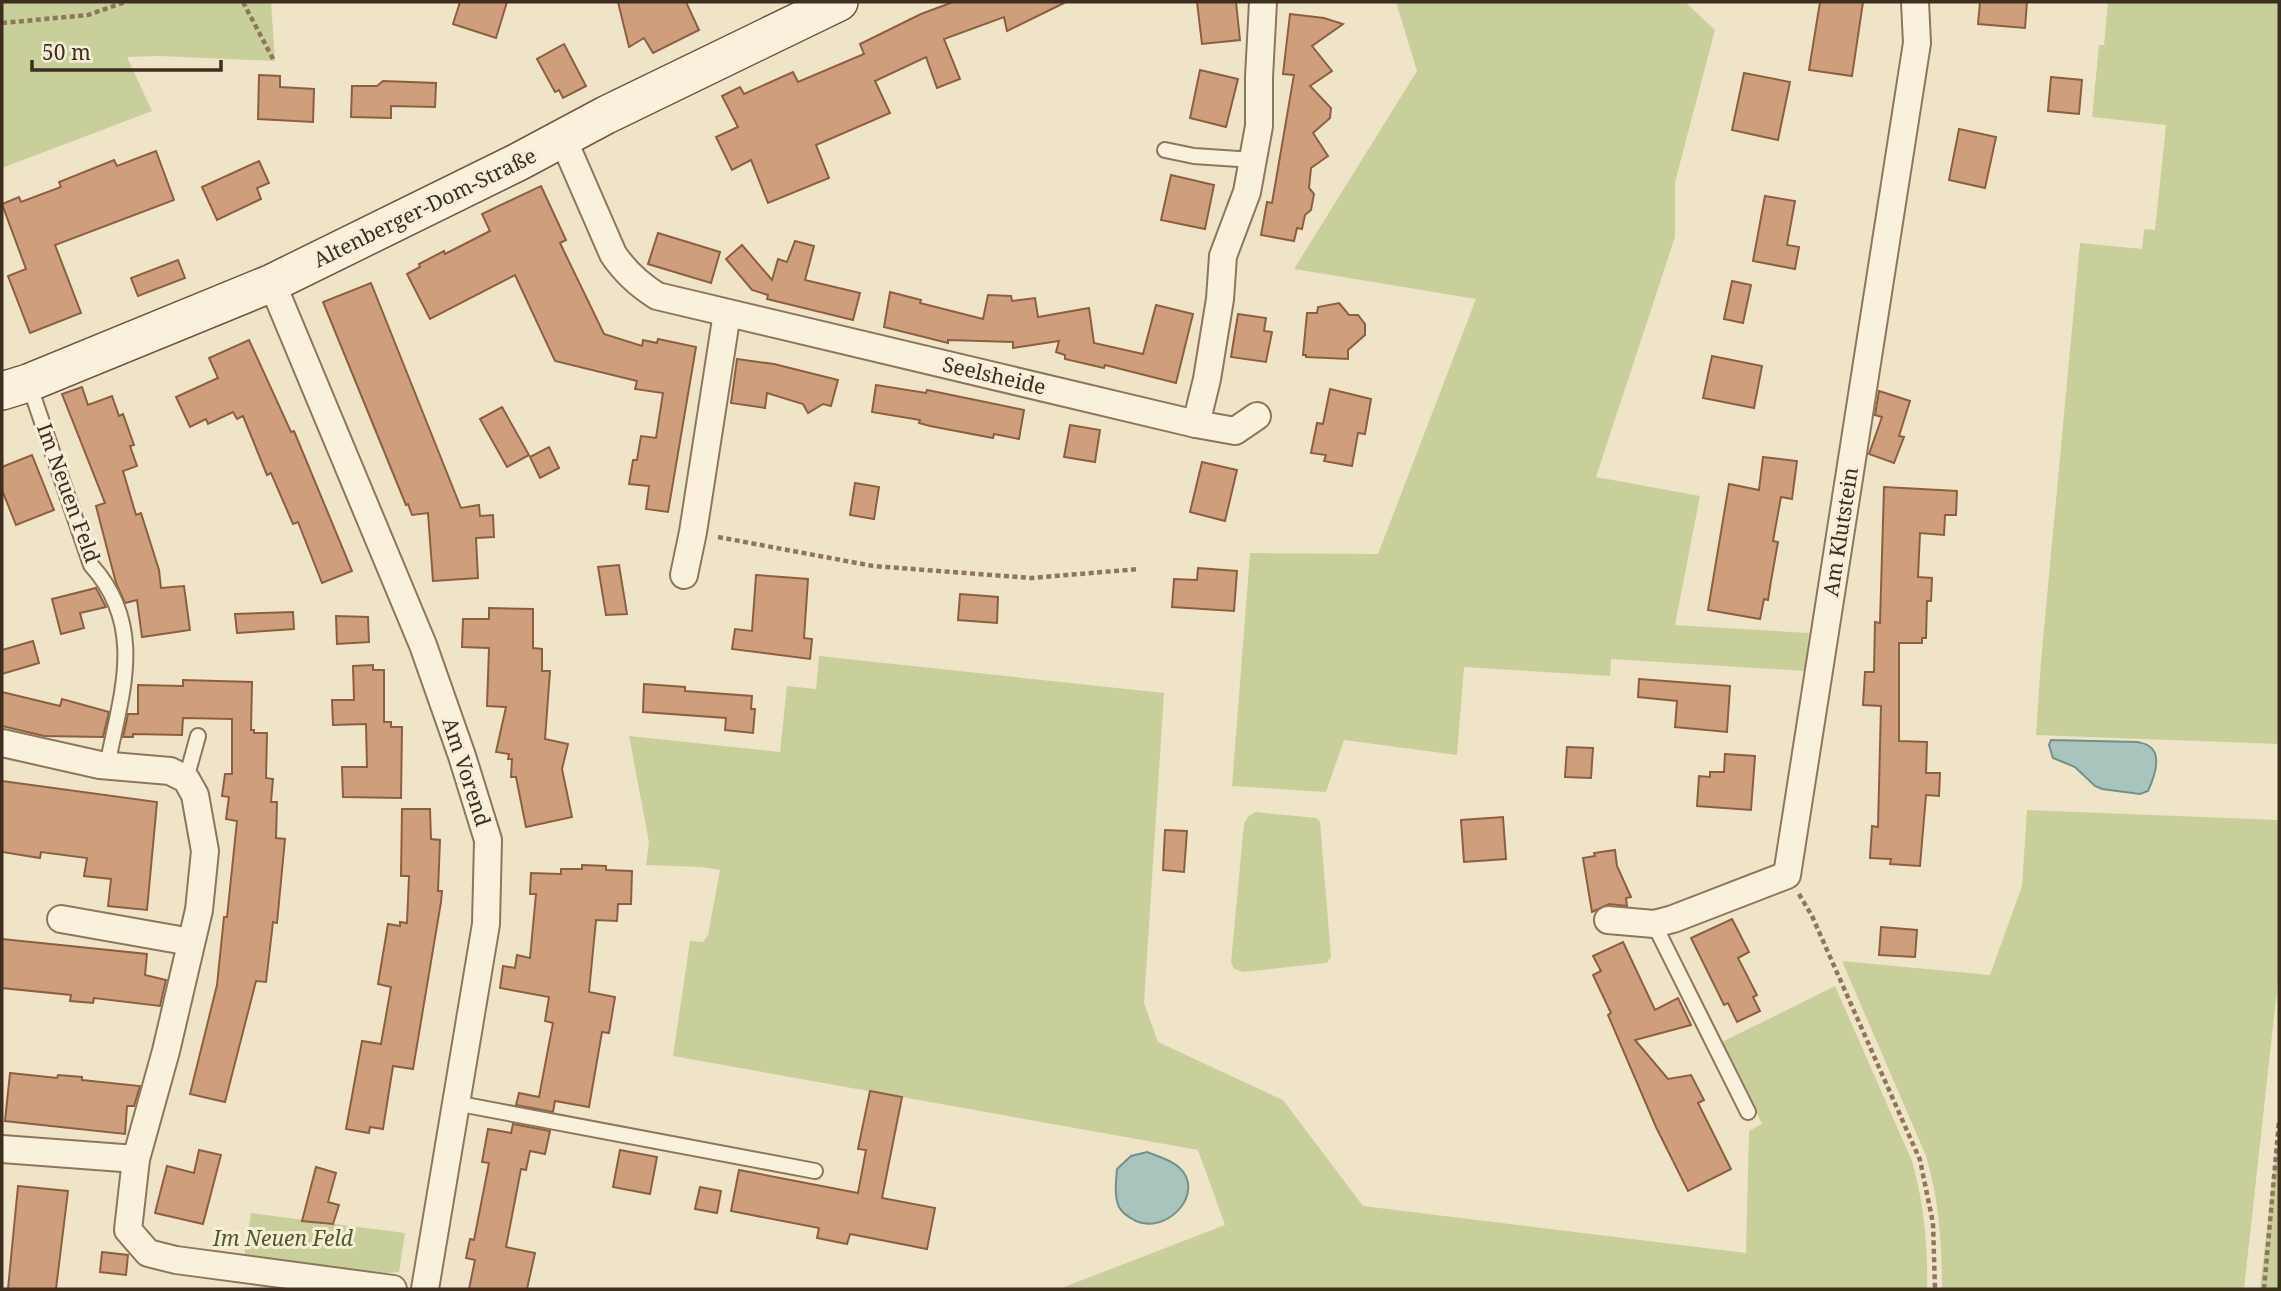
<svg xmlns="http://www.w3.org/2000/svg" width="2281" height="1291" font-family="'Noto Serif',serif">
<rect width="100%" height="100%" fill="#f0e4c8"/>
<g fill="#c9cf9b">
<polygon points="2,2 271,2 275,61 159,56 127,57 152,111 2,168"/>
<polygon points="1396,2 1685,2 1715,30 1675,182 1675,237 1596,477 1700,496 1675,625 1809,633 1805,671 1611,659 1610,676 1464,667 1457,755 1344,740 1326,792 1232,786 1250,553 1378,554 1476,299 1294,269 1417,71"/>
<polygon points="2108,2 2279,2 2279,744 2036,735 2041,661 2080,243 2142,249 2144,229 2155,230 2166,125 2092,117 2099,45 2104,45"/>
<path d="M819 656 1164 693 1144 1003 1158 1042 1283 1100 1363 1206 1746 1253 1749 1131 1762 1124 1722 1042 1835 986 1912 1161C1924 1203 1928 1246 1927 1289H1059L1225 1225 1198 1150 673 1056 690 941 703 942 708 935 720 870 701 867 646 865 649 842 629 736 780 752 787 686 816 689Z"/>
<path d="M2027 810 2279 820V972L2244 1289H1942C1942 1244 1939 1199 1926 1156L1842 961 1990 975 2022 886Z"/>
<polygon points="1255,812 1316,818 1320,822 1331,957 1327,963 1243,972 1234,969 1231,962 1244,824 1248,817"/>
<polygon points="2279,1124 2279,1289 2260,1289"/>
<polygon points="251,1213 405,1233 399,1272 384,1273 244,1257"/>
</g>
<g fill="#a9c4bc" stroke="#6f938a" stroke-width="2">
<path d="M2051 740 2137 742C2141 743 2145 743 2149 746 2163 755 2153 780 2148 791L2140 794 2102 789 2095 786 2075 767 2053 758 2049 745Z"/>
<path d="M1147 1152C1159 1157 1176 1161 1184 1173 1201 1199 1164 1234 1136 1221 1130 1218 1122 1213 1119 1207 1114 1196 1116 1181 1117 1169L1131 1156Z"/>
</g>
<g fill="#cf9f7d" stroke="#8d5f41" stroke-width="2">
<polygon points="460,2 507,2 496,38 453,24"/>
<polygon points="618,2 686,2 699,30 653,53 644,38 629,47"/>
<polygon points="953,2 1066,2 1007,31 1004,17 944,39 960,79 937,88 926,57 875,81 890,113 816,145 829,178 768,203 751,160 732,170 716,137 738,127 722,96 740,87 744,94 793,72 798,82 864,54 860,44 921,14"/>
<polygon points="1197,2 1236,2 1240,40 1202,44"/>
<polygon points="1820,2 1863,2 1852,76 1809,70"/>
<polygon points="1980,2 2027,2 2025,28 1978,24"/>
<polygon points="1290,14 1324,18 1343,24 1312,46 1332,71 1310,86 1331,108 1330,118 1313,133 1328,156 1311,168 1309,188 1314,194 1311,210 1305,215 1302,229 1297,228 1294,241 1261,235 1267,202 1272,203 1294,75 1283,74"/>
<polygon points="564,44 586,86 563,98 559,90 555,92 537,59"/>
<polygon points="1200,70 1238,79 1226,127 1190,118"/>
<polygon points="1744,73 1790,82 1778,140 1732,130"/>
<polygon points="259,75 280,76 280,87 314,89 313,122 258,119"/>
<polygon points="2051,77 2082,80 2079,114 2048,111"/>
<polygon points="383,81 436,83 435,107 391,106 391,118 351,117 352,86 377,86"/>
<polygon points="1959,129 1996,137 1985,188 1949,180"/>
<polygon points="156,151 174,200 55,245 81,313 30,333 8,276 26,269 2,204 19,197 21,202 61,187 59,182 114,160 117,166"/>
<polygon points="259,161 269,183 257,188 261,199 217,220 202,187"/>
<polygon points="1171,175 1214,185 1205,229 1161,220"/>
<polygon points="541,186 566,240 560,243 604,334 642,346 643,340 657,343 658,339 696,347 668,512 646,509 649,486 629,484 633,460 637,460 641,436 656,438 663,393 635,389 637,381 555,361 515,275 430,319 407,274 420,267 419,264 444,251 445,254 490,231 482,214"/>
<polygon points="1765,196 1795,201 1787,245 1799,247 1795,269 1753,261"/>
<polygon points="658,233 720,252 711,283 648,264"/>
<polygon points="795,241 814,246 805,280 860,293 853,320 767,299 768,295 752,290 726,259 742,245 772,280 778,259 787,262"/>
<polygon points="178,260 185,278 138,296 131,278"/>
<polygon points="1732,281 1751,285 1743,323 1724,319"/>
<polygon points="371,283 461,508 479,505 480,516 493,515 494,537 476,538 478,578 433,581 428,513 412,515 408,504 406,505 323,302"/>
<polygon points="890,292 921,300 920,303 983,319 988,295 1011,296 1012,301 1035,298 1038,317 1089,308 1094,343 1143,354 1156,305 1193,314 1176,383 1105,365 1104,368 1065,359 1065,355 1056,352 1059,341 1013,348 1013,342 948,340 948,343 884,327"/>
<polygon points="1339,303 1349,315 1358,315 1365,324 1365,335 1348,350 1348,359 1306,357 1306,355 1303,355 1307,313 1317,313 1318,307"/>
<polygon points="1238,314 1266,318 1264,331 1272,332 1266,362 1231,357"/>
<polygon points="249,340 291,432 294,431 352,571 322,583 298,522 293,524 271,473 267,475 243,416 237,419 233,412 208,424 206,419 190,427 176,397 218,378 209,358"/>
<polygon points="1712,356 1762,366 1754,408 1703,398"/>
<polygon points="737,359 774,364 838,380 831,406 823,404 808,413 803,404 767,393 765,408 731,403"/>
<polygon points="876,385 926,393 927,390 1024,410 1019,439 994,434 993,438 930,426 919,423 920,420 872,412"/>
<polygon points="82,387 88,405 112,396 119,416 123,414 134,445 130,446 137,466 123,471 136,515 141,513 159,570 161,588 184,586 190,630 142,637 137,600 125,603 116,583 96,506 105,503 62,394"/>
<polygon points="1330,389 1371,399 1365,434 1358,433 1352,466 1324,461 1326,455 1311,453 1317,423 1323,424"/>
<polygon points="1879,391 1910,401 1899,436 1904,437 1894,463 1869,454 1882,417 1875,415"/>
<polygon points="502,407 529,455 507,467 480,419"/>
<polygon points="1070,425 1100,430 1095,462 1064,457"/>
<polygon points="549,447 559,468 540,478 530,457"/>
<polygon points="32,455 54,510 16,525 2,490 2,467"/>
<polygon points="1763,457 1797,461 1792,499 1781,497 1773,541 1778,542 1771,581 1768,600 1764,599 1760,619 1708,610 1729,484 1759,490"/>
<polygon points="1202,462 1237,470 1225,521 1190,512"/>
<polygon points="855,483 879,487 874,519 850,515"/>
<polygon points="1884,487 1957,491 1956,515 1945,515 1944,535 1920,533 1918,577 1932,578 1931,601 1927,601 1926,638 1922,638 1922,643 1899,643 1899,741 1927,742 1926,773 1940,773 1939,796 1926,795 1920,866 1890,864 1891,859 1870,858 1872,826 1878,827 1881,706 1863,705 1865,672 1874,672 1875,622 1880,623"/>
<polygon points="619,565 627,614 606,615 598,567"/>
<polygon points="1198,568 1237,571 1234,611 1172,607 1174,579 1197,580"/>
<polygon points="756,575 808,579 804,638 812,639 810,659 732,649 735,629 752,631"/>
<polygon points="96,588 106,607 80,613 84,628 61,634 52,599"/>
<polygon points="960,594 998,597 997,623 958,620"/>
<polygon points="489,608 533,609 533,648 542,649 542,671 550,671 545,739 568,744 562,769 572,817 526,827 516,777 511,777 512,759 508,759 509,754 496,752 506,707 487,706 489,648 462,647 463,619 489,619"/>
<polygon points="293,612 294,629 237,633 235,614"/>
<polygon points="336,616 368,617 369,642 337,644"/>
<polygon points="33,641 39,663 2,674 2,650"/>
<polygon points="373,665 373,670 384,670 384,722 391,722 391,727 402,727 401,798 343,797 342,767 367,767 366,724 333,725 332,700 354,700 353,666"/>
<polygon points="1639,679 1730,686 1727,732 1675,727 1677,701 1638,697"/>
<polygon points="183,680 252,682 251,730 254,730 254,733 267,733 266,778 273,779 271,802 277,802 276,838 285,839 277,923 273,922 266,982 256,981 225,1102 190,1094 217,985 224,917 227,917 237,821 226,819 229,797 222,796 225,774 232,774 232,719 183,718 182,735 133,734 133,737 123,737 128,714 138,714 138,685 183,686"/>
<polygon points="644,684 685,687 685,691 752,696 751,709 755,709 753,733 725,730 726,718 643,712"/>
<polygon points="2,692 60,706 62,699 109,712 103,737 44,736 2,726"/>
<polygon points="1567,747 1593,748 1591,778 1565,777"/>
<polygon points="1725,754 1755,756 1751,810 1697,806 1699,776 1710,777 1710,772 1724,772"/>
<polygon points="2,781 157,802 147,910 108,906 111,879 84,876 87,858 41,852 40,858 2,852"/>
<polygon points="402,809 430,809 431,839 440,840 438,891 442,891 441,902 413,1069 393,1066 383,1129 370,1127 369,1133 346,1129 362,1041 381,1044 391,987 378,984 388,924 400,926 400,922 407,923 409,876 401,876"/>
<polygon points="1503,817 1506,859 1464,862 1461,820"/>
<polygon points="1165,830 1187,831 1184,872 1163,870"/>
<polygon points="1615,850 1617,866 1631,897 1626,898 1627,906 1609,904 1592,912 1583,858 1595,856 1594,853"/>
<polygon points="582,865 606,866 606,870 632,871 631,904 618,904 617,921 596,920 589,992 615,997 609,1033 602,1032 589,1107 555,1101 553,1112 516,1105 519,1093 539,1097 553,1023 545,1021 549,997 500,988 503,966 515,968 517,955 530,958 536,894 530,894 531,873 561,874 561,869 582,869"/>
<polygon points="1732,919 1749,952 1738,958 1757,995 1753,997 1760,1011 1737,1022 1728,1003 1724,1005 1691,938"/>
<polygon points="1881,927 1917,930 1915,957 1879,955"/>
<polygon points="2,939 147,954 145,975 166,980 160,1006 94,998 93,1003 70,1001 71,995 2,988"/>
<polygon points="1623,942 1655,1010 1678,998 1691,1025 1635,1040 1668,1079 1691,1075 1704,1100 1698,1103 1731,1169 1688,1191 1656,1127 1608,1015 1611,1013 1593,975 1601,971 1593,956"/>
<polygon points="10,1073 57,1078 58,1075 82,1077 82,1080 140,1086 134,1106 127,1106 125,1134 5,1121"/>
<polygon points="870,1091 902,1097 882,1198 935,1208 927,1249 850,1234 847,1244 817,1238 819,1228 731,1211 739,1170 858,1193 866,1150 858,1149"/>
<polygon points="513,1124 550,1131 545,1154 530,1151 526,1170 521,1169 506,1247 535,1253 527,1289 469,1289 475,1260 466,1258 470,1239 474,1240 489,1163 482,1162 488,1129 511,1133"/>
<polygon points="199,1150 221,1155 203,1224 155,1213 167,1166 194,1173"/>
<polygon points="620,1150 657,1157 650,1194 613,1187"/>
<polygon points="316,1167 336,1173 328,1202 339,1205 333,1224 302,1221"/>
<polygon points="18,1186 68,1191 56,1289 8,1289"/>
<polygon points="700,1187 721,1191 717,1213 695,1209"/>
<polygon points="102,1252 128,1255 126,1275 100,1272"/>
</g>
<g fill="none" stroke-linecap="round" stroke-linejoin="round">
<defs>
<g id="service">
<polyline points="1165,150 1194,156 1253,160"/>
<path d="M29 384 91 565C147 627 121 694 107 766"/>
<polyline points="186,779 198,736"/>
<polyline points="1654,924 1748,1112"/>
<polyline points="455,1103 815,1171"/>
</g>
<g id="minor">
<path d="M563 139 613 254C625 272 638 284 657 296L1196 424 1235 431 1257 416"/>
<polyline points="272,283 423,645 462,756 488,840 486,924 425,1289"/>
<polyline points="1196,424 1207,379 1220,299 1223,256 1247,192 1259,126 1259,77 1263,2"/>
<polyline points="684,575 693,532 727,313"/>
<polyline points="2,743 100,765 170,771 186,779 195,795 205,851 199,910 166,1051 136,1159 128,1230 148,1253 176,1260 393,1289"/>
<polyline points="61,919 191,942"/>
<polyline points="1608,920 1654,924 1673,919 1787,875 1917,43 1915,2"/>
<polyline points="2,1149 136,1159"/>
</g>
<polyline id="secondary" points="2,391 28,383 272,283 518,162 606,115 839,2"/>
</defs>
<use href="#service" stroke="#8d765c" stroke-width="18"/>
<use href="#minor" stroke="#8d765c" stroke-width="30"/>
<use href="#secondary" stroke="#6f573f" stroke-width="40"/>
<g stroke="#8d765c" stroke-width="4.5" stroke-dasharray="5 3.5" stroke-linecap="butt">
<polyline points="243,2 273,59"/>
<polyline points="2,23 88,15 125,2"/>
<polyline points="718,537 873,566 1031,578 1139,569"/>
<polyline points="1799,894 1812,916 1920,1160 1933,1223 1935,1289"/>
<polyline points="2264,1289 2279,1121"/>
</g>
<use href="#service" stroke="#faf1dc" stroke-width="14"/>
<use href="#minor" stroke="#faf1dc" stroke-width="26"/>
<use href="#secondary" stroke="#faf1dc" stroke-width="37"/>
</g>
<g text-anchor="middle" stroke-width="6" stroke-linejoin="round" paint-order="stroke">
<g font-size="21" fill="#3d2e20" stroke="#f7eed8">
<text transform="translate(425 208) rotate(-26)" y="7">Altenberger-Dom-Straße</text>
<text transform="translate(994 376) rotate(13)" y="7">Seelsheide</text>
<text transform="translate(68 493) rotate(70)" y="7">Im Neuen Feld</text>
<text transform="translate(1841 532) rotate(-81)" y="7">Am Klutstein</text>
<text transform="translate(466 772) rotate(72)" y="7">Am Vorend</text>
</g>
<g font-size="21" font-style="italic" fill="#4d5a26" stroke="#f7eed8">
<text x="283" y="1246">Im Neuen Feld</text>
</g>
</g>
<rect width="2281" height="1291" fill="none" stroke="#3d2e20" stroke-width="7"/>
<path d="M32 60v10h189v-10" fill="none" stroke="#3d2e20" stroke-width="3.5"/>
<text x="42" y="60" font-size="21" fill="#3d2e20" stroke="#f7eed8" stroke-width="5" paint-order="stroke">50 m</text>
</svg>
